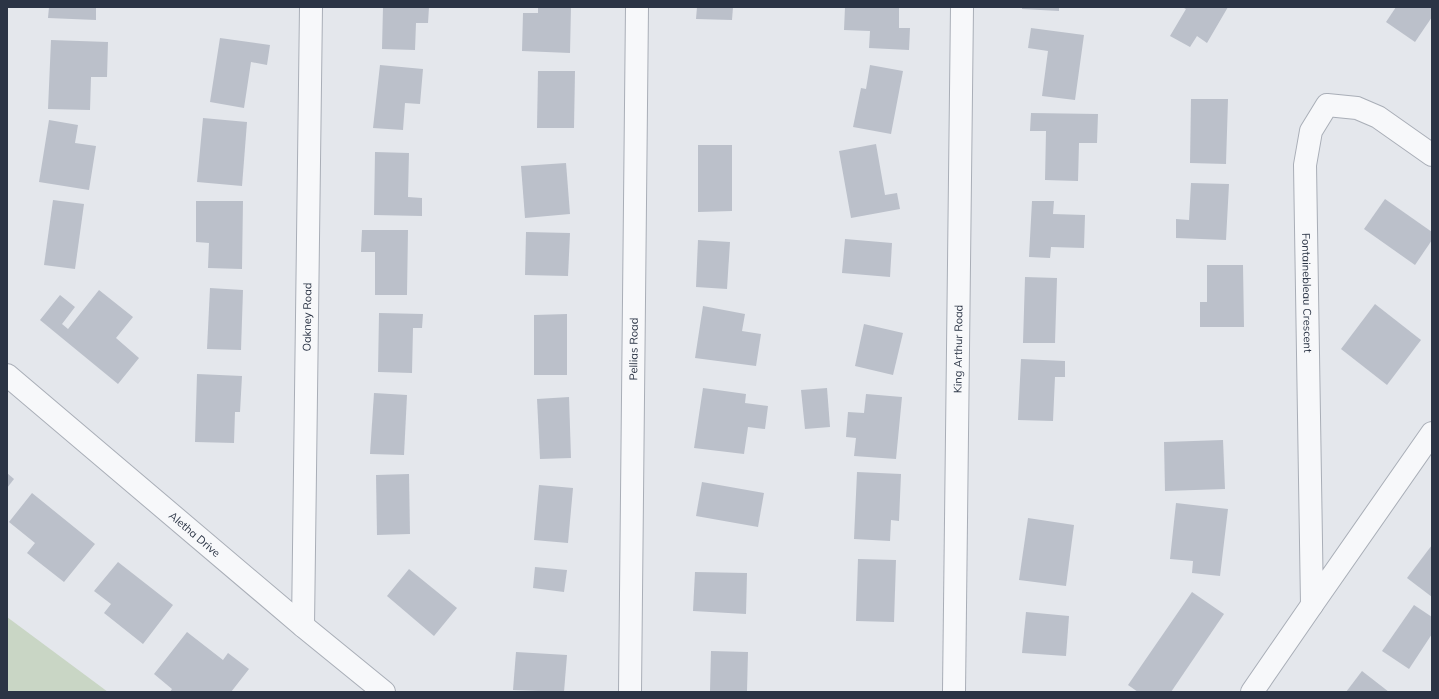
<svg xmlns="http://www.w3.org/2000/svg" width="1439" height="699" font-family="Mulish,sans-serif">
<rect width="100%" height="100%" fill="#e4e7ec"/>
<polygon fill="#c9d6c5" points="7,617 108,692 7,692"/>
<g fill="#bbc0ca">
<polygon points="49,7 96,7 96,20 48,18"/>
<polygon points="383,7 429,7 428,23 416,23 415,50 382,49"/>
<polygon points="538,7 571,7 570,53 522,51 523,13 538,13"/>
<polygon points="697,7 733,7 732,20 696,19"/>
<polygon points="845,7 899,7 899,28 910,28 909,50 869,48 870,31 844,30"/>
<polygon points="1022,7 1059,7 1059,11 1022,9"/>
<polygon points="1182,7 1228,7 1207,43 1197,36 1190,47 1170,36 1186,9"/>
<polygon points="1396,7 1432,7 1432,17 1415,42 1386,22"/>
<polygon points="1031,28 1084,35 1075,100 1042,96 1048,51 1028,48"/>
<polygon points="220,38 270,45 267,65 251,62 244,108 210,102"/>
<polygon points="51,40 108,42 107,77 91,77 90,110 48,109"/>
<polygon points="380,65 423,69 420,104 405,103 403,130 373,128"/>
<polygon points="870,65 903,71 891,134 853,127 861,88 866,89"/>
<polygon points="538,71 575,71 574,128 537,128"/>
<polygon points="1191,99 1228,99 1226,164 1190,163"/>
<polygon points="1031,113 1098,114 1097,143 1079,143 1078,181 1045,180 1046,131 1030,131"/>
<polygon points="203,118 247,122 242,186 197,182"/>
<polygon points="49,120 78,125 75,143 96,146 89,190 39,182"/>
<polygon points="876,144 885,195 897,193 900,209 851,218 839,151"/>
<polygon points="698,145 732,145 732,211 698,212"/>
<polygon points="375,152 409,153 408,197 422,198 422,216 374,215"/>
<polygon points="566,163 570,214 525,218 521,166"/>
<polygon points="1191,183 1229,184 1226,240 1176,238 1176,219 1189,220"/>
<polygon points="1385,199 1432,232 1432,240 1415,265 1364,229"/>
<polygon points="53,200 84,204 75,269 44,265"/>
<polygon points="196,201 243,201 242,269 208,268 209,243 196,242"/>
<polygon points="1032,201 1054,201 1053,214 1085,215 1084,248 1051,247 1050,258 1029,257"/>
<polygon points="362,230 408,230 407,295 375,295 375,252 361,252"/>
<polygon points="526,232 570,233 568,276 525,275"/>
<polygon points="845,239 892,243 890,277 842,273"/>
<polygon points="698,240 730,242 727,289 696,287"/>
<polygon points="1207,265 1243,265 1244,327 1200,327 1200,302 1207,302"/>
<polygon points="1025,277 1057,278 1055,343 1023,343"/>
<polygon points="210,288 243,290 241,350 207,349"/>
<polygon points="99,290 133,317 116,338 139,358 118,384 40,320 60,295 75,307 62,324 68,329"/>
<polygon points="1375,304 1421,340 1387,385 1341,349"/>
<polygon points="703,306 745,314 742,331 761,334 756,366 695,358"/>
<polygon points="379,313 423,314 422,328 413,328 412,373 378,372"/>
<polygon points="567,314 567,375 534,375 534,315"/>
<polygon points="864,324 903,333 893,375 855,366"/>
<polygon points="1021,359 1065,361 1065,377 1055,377 1053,421 1018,420"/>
<polygon points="197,374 242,376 240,412 235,412 234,443 195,442"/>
<polygon points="703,388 746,394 745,403 768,406 765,429 748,427 744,454 694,448"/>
<polygon points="827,388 830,427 805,429 801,390"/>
<polygon points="374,393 407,395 404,455 370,454"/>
<polygon points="866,394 902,397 896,459 854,456 856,438 846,437 848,412 864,413"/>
<polygon points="569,397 571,458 540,459 537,399"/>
<polygon points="1223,440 1225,489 1165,491 1164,442"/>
<polygon points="857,472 901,474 899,521 891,520 890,541 854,539"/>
<polygon points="7,473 14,479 7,488"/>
<polygon points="409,474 410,534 377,535 376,475"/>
<polygon points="702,482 764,493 758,527 696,516"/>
<polygon points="539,485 573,488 568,543 534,540"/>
<polygon points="32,493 95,544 64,582 27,553 35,543 9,522"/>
<polygon points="1176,503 1228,509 1220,576 1192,573 1193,561 1170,559"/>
<polygon points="1028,518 1074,525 1066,586 1019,580"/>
<polygon points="1432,545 1432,597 1407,578"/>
<polygon points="858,559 896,560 894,622 856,621"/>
<polygon points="118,562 173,605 143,644 104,613 111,604 94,591"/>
<polygon points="535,567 567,570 564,592 533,588"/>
<polygon points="409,569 457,608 434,636 387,596"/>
<polygon points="695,572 747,573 746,614 693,611"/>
<polygon points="1192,592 1224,614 1171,692 1138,692 1128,685"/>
<polygon points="1414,605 1432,617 1432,634 1409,669 1382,651"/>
<polygon points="1026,612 1069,616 1066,656 1022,653"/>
<polygon points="187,632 223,660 228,653 249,669 231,692 170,692 172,689 154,674"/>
<polygon points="711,651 748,652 747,691 710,691"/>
<polygon points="516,652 567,655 564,692 513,690"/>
<polygon points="1362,671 1389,692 1346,692"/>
</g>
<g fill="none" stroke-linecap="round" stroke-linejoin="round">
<defs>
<g id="minor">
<path id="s1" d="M1432 155 1378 117 1357 108 1327 105 1311 131 1305 165 1312 605 1432 433"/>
<path id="s2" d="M7 375 303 626 384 692"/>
<path id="s3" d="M303 626 311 7"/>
<path id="s4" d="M630 692 637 7"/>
<path id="s5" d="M954 692 962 7"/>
<polyline points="1252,692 1312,605"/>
</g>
</defs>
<use href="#minor" stroke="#a9aeb7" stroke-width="24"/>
<use href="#minor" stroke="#f7f8fa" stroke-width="22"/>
</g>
<g text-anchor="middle" stroke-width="3" stroke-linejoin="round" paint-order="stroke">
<g font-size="11" fill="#2b3445" stroke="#f4f6f9">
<text dy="4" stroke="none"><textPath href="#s1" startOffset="312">Fontainebleau Crescent</textPath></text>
<text dy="4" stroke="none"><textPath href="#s3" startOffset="309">Oakney Road</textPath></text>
<text dy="4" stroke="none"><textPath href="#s4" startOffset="343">Pellias Road</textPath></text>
<text dy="4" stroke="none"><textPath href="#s5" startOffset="343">King Arthur Road</textPath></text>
<text dy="4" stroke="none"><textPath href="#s2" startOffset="246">Aletha Drive</textPath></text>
</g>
</g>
<rect width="1439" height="699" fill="none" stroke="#2b3445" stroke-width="16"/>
</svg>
